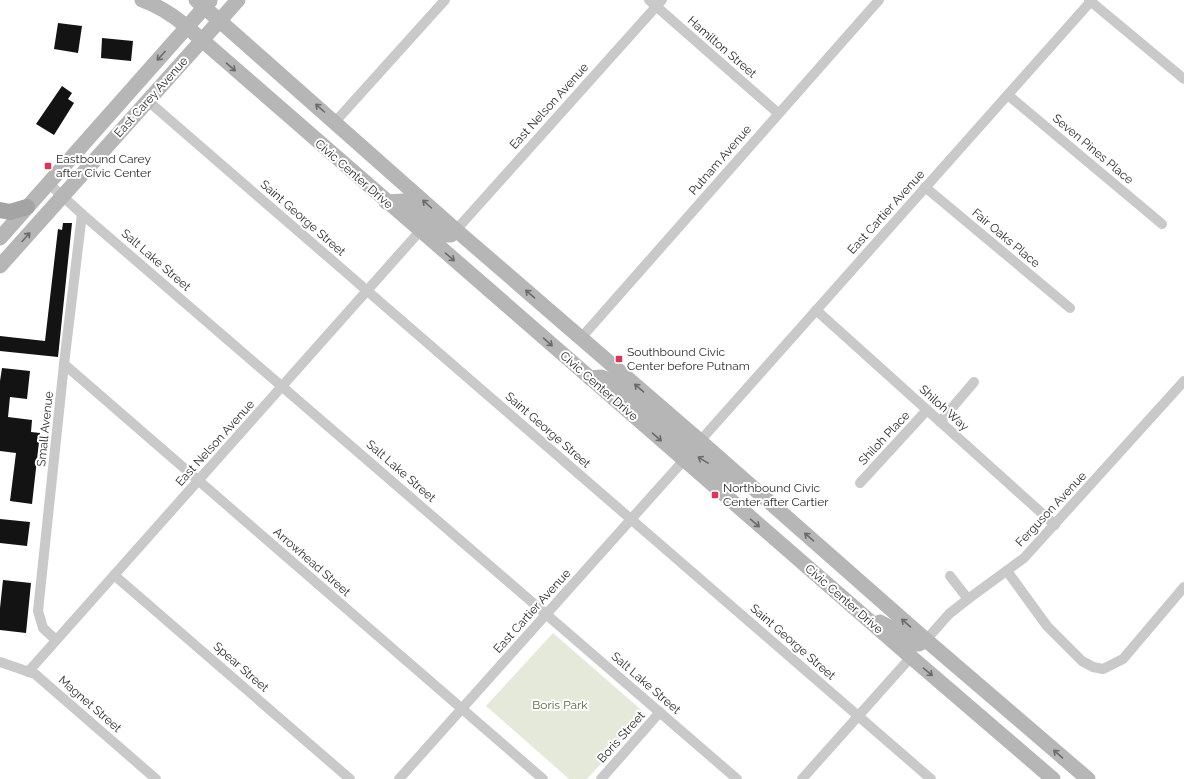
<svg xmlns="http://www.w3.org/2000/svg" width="1184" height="779" font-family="Raleway,sans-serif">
<rect width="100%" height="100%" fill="#fff"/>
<polygon fill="#e4e9da" points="553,633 646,714 587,779 569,779 486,706"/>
<g fill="#131313">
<polygon points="58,23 82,26 78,53 54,49"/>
<polygon points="102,38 133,41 131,61 101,58"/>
<polygon points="62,86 72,93 68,99 74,103 54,135 36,124"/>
<polygon points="63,223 72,223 58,357 0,351 0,336 45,341 58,229 62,230"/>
<polygon points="2,368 30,371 27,399 10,397 8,417 32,420 31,432 40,433 32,504 10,501 16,453 0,451 0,381"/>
<polygon points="0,519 30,522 27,546 0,543"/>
<polygon points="3,580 31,583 26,633 0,630 0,608"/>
</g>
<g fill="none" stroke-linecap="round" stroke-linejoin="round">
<g stroke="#c9c9c9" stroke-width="10">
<polyline points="649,0 778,113"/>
<polyline points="1089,0 1184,79"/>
<polyline points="1008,95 1162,224"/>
<polyline points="148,101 931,779"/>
<polyline points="335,122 445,0"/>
<polyline points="48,183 82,214 737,779"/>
<polyline points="925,187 1070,308"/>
<polyline points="456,230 662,0"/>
<polyline points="816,310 1055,525"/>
<polyline points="581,338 879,0"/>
<polyline points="64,364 543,779"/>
<polyline points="940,422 974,382"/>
<polyline points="700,441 1092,0"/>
<polyline points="860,483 927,410"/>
<polyline points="1007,571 1047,626 1082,661 1093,667 1103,669 1123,659 1184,587"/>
<polyline points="114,575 350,779"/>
<polyline points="950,576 968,599"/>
<polyline points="56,640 43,628 38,611 64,364 82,214"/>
<polyline points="926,640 949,614 968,599 1024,558 1184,381"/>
<polyline points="0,662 35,674 156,779"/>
<polyline points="28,672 420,231"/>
<polyline points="399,779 684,460"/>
<polyline points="601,779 660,712"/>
<polyline points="802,779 911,657"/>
</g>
<g stroke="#b6b6b6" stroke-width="15">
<path d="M142 0C159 6 173 15 187 27L911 657 1053 779"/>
<polyline points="196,0 456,230 700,441 926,640 1088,779"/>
<polyline points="386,202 403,201 437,230 446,235 451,235 456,230"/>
<polyline points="0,238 210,1"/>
<polyline points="0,266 238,0"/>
<polyline points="590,378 601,377 609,380 685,445 691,447 696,445 700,441"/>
<path d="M684 460 691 455C708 458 722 474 735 485"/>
<polyline points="880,622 902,634 913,644 919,644 926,640"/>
</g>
<polyline stroke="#a4a4a4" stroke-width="16" points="0,210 10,212 27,207"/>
</g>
<defs><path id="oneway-shaft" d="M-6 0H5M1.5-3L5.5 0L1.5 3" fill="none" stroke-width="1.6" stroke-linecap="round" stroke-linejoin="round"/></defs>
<g stroke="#6a6a6a">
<use href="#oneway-shaft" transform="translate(161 56) rotate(132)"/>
<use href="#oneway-shaft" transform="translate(231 67) rotate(41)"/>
<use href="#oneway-shaft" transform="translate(320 108) rotate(-138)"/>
<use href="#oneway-shaft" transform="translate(427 204) rotate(-138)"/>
<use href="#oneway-shaft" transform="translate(26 237) rotate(-48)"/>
<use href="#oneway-shaft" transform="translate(450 257) rotate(41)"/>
<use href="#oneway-shaft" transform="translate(530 294) rotate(-139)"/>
<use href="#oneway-shaft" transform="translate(548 342) rotate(41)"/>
<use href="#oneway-shaft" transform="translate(639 388) rotate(-139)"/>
<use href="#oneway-shaft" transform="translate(657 437) rotate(41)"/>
<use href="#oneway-shaft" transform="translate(703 460) rotate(-149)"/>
<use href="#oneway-shaft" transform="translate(755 523) rotate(41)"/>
<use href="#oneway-shaft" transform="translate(809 537) rotate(-139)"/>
<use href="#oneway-shaft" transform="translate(906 623) rotate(-139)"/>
<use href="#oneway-shaft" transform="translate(928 672) rotate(40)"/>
<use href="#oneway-shaft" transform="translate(1058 754) rotate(-139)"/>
</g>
<g fill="#dc3559" stroke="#fff" stroke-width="1.5">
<rect x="44" y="162" width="8" height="8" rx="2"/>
<rect x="615" y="355" width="8" height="8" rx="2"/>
<rect x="711" y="491" width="8" height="8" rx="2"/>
</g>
<g text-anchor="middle" stroke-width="4" stroke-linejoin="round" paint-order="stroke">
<g font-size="12" fill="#2c2c2c" stroke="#fff">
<text transform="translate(722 47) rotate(41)" y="4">Hamilton Street</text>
<text transform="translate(151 97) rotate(-48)" y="4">East Carey Avenue</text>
<text transform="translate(549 106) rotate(-48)" y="4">East Nelson Avenue</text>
<text transform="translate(1093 149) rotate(40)" y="4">Seven Pines Place</text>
<text transform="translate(720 160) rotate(-49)" y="4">Putnam Avenue</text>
<text transform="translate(354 174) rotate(41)" y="4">Civic Center Drive</text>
<text transform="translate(886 212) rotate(-48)" y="4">East Cartier Avenue</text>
<text transform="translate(303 218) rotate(41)" y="4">Saint George Street</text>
<text transform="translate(1006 238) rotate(40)" y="4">Fair Oaks Place</text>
<text transform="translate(156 260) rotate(41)" y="4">Salt Lake Street</text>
<text transform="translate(599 386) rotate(41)" y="4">Civic Center Drive</text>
<text transform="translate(944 408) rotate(42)" y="4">Shiloh Way</text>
<text transform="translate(45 429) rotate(-84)" y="4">Small Avenue</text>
<text transform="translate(548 430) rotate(41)" y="4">Saint George Street</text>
<text transform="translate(884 438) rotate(-47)" y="4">Shiloh Place</text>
<text transform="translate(215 443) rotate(-48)" y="4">East Nelson Avenue</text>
<text transform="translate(401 471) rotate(41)" y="4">Salt Lake Street</text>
<text transform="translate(1051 509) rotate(-47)" y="4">Ferguson Avenue</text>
<text transform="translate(312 562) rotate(41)" y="4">Arrowhead Street</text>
<text transform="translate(844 599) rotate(41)" y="4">Civic Center Drive</text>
<text transform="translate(532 611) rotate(-48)" y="4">East Cartier Avenue</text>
<text transform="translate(793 642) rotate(41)" y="4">Saint George Street</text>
<text transform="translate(241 667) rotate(41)" y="4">Spear Street</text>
<text transform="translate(646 683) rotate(41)" y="4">Salt Lake Street</text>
<text transform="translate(90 704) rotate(41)" y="4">Magnet Street</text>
<text transform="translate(621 737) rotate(-48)" y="4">Boris Street</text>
</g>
<g font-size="12" fill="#2c2c2c" stroke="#fff" text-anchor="start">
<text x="56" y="163">Eastbound Carey<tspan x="56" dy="14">after Civic Center</tspan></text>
<text x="627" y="356">Southbound Civic<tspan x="627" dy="14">Center before Putnam</tspan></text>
<text x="723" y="492">Northbound Civic<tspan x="723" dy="14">Center after Cartier</tspan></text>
</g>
<g font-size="12" fill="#55653c" stroke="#fff">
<text x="560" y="709">Boris Park</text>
</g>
</g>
</svg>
